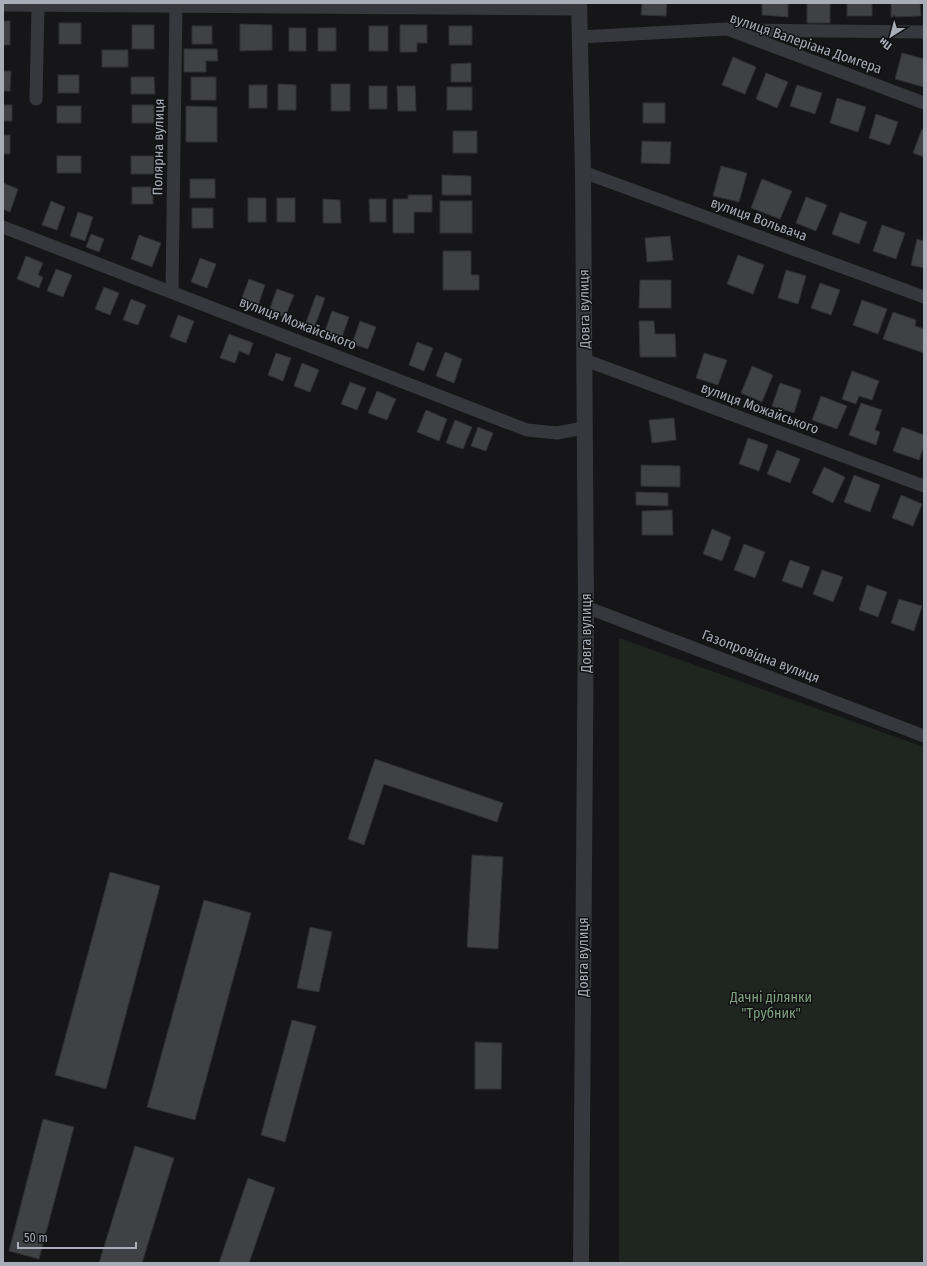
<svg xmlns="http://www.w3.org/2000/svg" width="927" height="1266" font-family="'Fira Sans Condensed',sans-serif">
<rect width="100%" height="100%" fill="#161618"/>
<polygon fill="#1e261f" points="619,638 924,747 924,1263 619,1263"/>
<g fill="#404145" stroke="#303034">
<polygon points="642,3 667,3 666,16 641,15"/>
<polygon points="762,3 788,3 788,17 762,15"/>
<rect x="807" y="3" width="23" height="20"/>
<rect x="847" y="3" width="25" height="13"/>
<polygon points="891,3 920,3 921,16 891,17"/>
<rect x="3" y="21" width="7" height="24"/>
<rect x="59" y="23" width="22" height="21"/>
<polygon points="240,24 272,25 272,50 240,51"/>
<rect x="132" y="25" width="22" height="24"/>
<polygon points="400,25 427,25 427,43 417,43 417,52 400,52"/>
<rect x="192" y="26" width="20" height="18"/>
<rect x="369" y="26" width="19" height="25"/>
<rect x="449" y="26" width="23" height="19"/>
<rect x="289" y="28" width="17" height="23"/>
<rect x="318" y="28" width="18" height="23"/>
<polygon points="184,49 217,49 218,61 206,61 206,72 184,72"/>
<rect x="102" y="50" width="26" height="17"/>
<polygon points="902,53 924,59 924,87 895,79"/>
<polygon points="733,57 756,67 745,94 722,85"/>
<polygon points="471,63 471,82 451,82 451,64"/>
<polygon points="3,71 11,71 10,91 3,91"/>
<polygon points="766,73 788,82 777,108 756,99"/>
<rect x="58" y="75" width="21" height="18"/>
<polygon points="131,77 154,77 155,94 131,94"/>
<rect x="191" y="77" width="25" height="23"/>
<polygon points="278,84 296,85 296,110 278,110"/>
<rect x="331" y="84" width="19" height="27"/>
<rect x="249" y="85" width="18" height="23"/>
<polygon points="797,85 822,93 815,114 790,106"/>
<rect x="369" y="86" width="18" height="23"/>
<polygon points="397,86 415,86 416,111 398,111"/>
<rect x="447" y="87" width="25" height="23"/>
<polygon points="837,98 866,107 858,132 830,123"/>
<rect x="643" y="103" width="22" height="20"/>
<rect x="3" y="105" width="9" height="16"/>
<rect x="132" y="105" width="22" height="18"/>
<rect x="57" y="106" width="24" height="17"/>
<polygon points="186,106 217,107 217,142 186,142"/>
<polygon points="876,114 898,122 890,145 869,138"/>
<polygon points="922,129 924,130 924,157 913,153"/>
<rect x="453" y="131" width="24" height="22"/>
<rect x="3" y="135" width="7" height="19"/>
<polygon points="642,141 671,142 670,164 641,163"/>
<rect x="57" y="156" width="24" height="17"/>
<rect x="131" y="156" width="23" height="18"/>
<polygon points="721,166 747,173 739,202 713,196"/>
<polygon points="442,175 471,176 471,195 442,195"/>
<rect x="190" y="179" width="25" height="19"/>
<polygon points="762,179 792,191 780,219 751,208"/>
<polygon points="3,183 18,189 10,212 3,209"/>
<rect x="132" y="187" width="21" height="17"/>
<polygon points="408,195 432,195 432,212 414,212 414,233 393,233 393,199 408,199"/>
<polygon points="806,197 827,205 816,231 796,223"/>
<rect x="248" y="198" width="18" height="24"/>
<rect x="277" y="198" width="18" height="24"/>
<polygon points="323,199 340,200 341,223 323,223"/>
<polygon points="369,199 386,199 386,222 370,222"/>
<polygon points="51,201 65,207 57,230 42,225"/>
<rect x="440" y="201" width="32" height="32"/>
<rect x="192" y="208" width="21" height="20"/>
<polygon points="78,212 93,217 85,241 70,236"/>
<polygon points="840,212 867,222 859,244 832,234"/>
<polygon points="882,225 905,233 896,259 873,251"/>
<polygon points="91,234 104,239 99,252 86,247"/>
<polygon points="139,235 161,243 152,267 131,259"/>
<polygon points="670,236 673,260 647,262 645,238"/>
<polygon points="917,239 924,241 924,268 911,265"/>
<polygon points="443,251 471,251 471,275 479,275 479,290 443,290"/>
<polygon points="738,255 764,265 753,294 727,284"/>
<polygon points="26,256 43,263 38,275 43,277 39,288 17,279"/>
<polygon points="200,258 216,264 207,288 191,282"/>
<polygon points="56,269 72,275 63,297 47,291"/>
<polygon points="786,270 806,276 798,304 778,298"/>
<polygon points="249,279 265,285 258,306 241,300"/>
<polygon points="640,280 671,280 671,308 639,308"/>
<polygon points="820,283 840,290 831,315 811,308"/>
<polygon points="104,287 119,293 110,315 95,309"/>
<polygon points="277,289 294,295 285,317 269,311"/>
<polygon points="316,295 325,298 312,334 303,331"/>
<polygon points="131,299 146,305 138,325 123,320"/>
<polygon points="862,300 887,309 878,334 853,325"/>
<polygon points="332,311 349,317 341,340 324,334"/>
<polygon points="893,312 916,320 915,326 924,329 924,353 883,339"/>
<polygon points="178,315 194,321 186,343 170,337"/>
<polygon points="360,321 376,327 368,349 352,344"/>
<polygon points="639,321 654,321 655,334 675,334 676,357 640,357"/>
<polygon points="229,334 253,343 249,355 239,351 235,363 220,358"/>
<polygon points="417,342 433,348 424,371 409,365"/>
<polygon points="445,352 462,359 454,383 436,376"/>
<polygon points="276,353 291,358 283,381 268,375"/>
<polygon points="704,353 727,360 718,385 696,378"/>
<polygon points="302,363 319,370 310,392 294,386"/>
<polygon points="752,366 773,375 762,402 741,393"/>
<polygon points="852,371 879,381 872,400 859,396 856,404 842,399"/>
<polygon points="350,382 366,388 357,410 341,404"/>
<polygon points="780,383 801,390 794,413 772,406"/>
<polygon points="377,391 396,399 387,420 368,413"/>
<polygon points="821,396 847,406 837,429 812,420"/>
<polygon points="861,403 882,410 875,430 880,432 876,445 849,435"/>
<polygon points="426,410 447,419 439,441 417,432"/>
<polygon points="674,418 676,440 652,443 649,420"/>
<polygon points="455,420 472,427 463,449 446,443"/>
<polygon points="478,427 493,433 486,451 471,446"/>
<polygon points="902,427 924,435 924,446 919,460 893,451"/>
<polygon points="748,438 768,445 759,471 739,464"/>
<polygon points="777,450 800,459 790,483 767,474"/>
<polygon points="641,465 680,466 680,487 641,486"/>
<polygon points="824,467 845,477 833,503 812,493"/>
<polygon points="854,475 880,485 870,512 844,502"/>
<polygon points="636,492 668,493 668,506 636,505"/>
<polygon points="901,495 922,504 913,526 892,518"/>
<polygon points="672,510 673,535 642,535 642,511"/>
<polygon points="712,529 731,537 722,561 703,554"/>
<polygon points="744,544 765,552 755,578 734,570"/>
<polygon points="790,560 810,567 802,588 782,581"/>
<polygon points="822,570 843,577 833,602 813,594"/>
<polygon points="867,585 887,592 878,617 859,610"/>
<polygon points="899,599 922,606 914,631 891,623"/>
<polygon points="375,759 503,803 497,822 384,784 364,845 348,839"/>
<polygon points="472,855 503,857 498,949 467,947"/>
<polygon points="110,872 160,886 106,1089 55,1075"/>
<polygon points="204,900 251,913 195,1120 147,1107"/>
<polygon points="310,927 332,932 319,992 297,988"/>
<polygon points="292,1020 316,1026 285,1142 261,1135"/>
<polygon points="475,1042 502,1043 501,1089 475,1089"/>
<polygon points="43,1119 74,1127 39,1259 9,1251"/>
<polygon points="135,1146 174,1158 142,1263 99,1263"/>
<polygon points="248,1178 275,1188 249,1263 219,1263"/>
</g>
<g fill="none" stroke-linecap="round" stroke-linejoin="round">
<g stroke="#37383d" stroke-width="13">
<polyline points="3,5 579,9"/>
<polyline points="736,30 924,32"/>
<polyline points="579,37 727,29 924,103"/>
<polyline points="36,99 38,6"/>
<polyline points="583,172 924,297"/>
<polyline points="3,227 527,430 557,433 584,428"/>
<polyline points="172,291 176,3"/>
<polyline points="585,360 924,486"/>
<polyline points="586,607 924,736"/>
</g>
<polyline stroke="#37383d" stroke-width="16" points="579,3 583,172 586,607 581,1263"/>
</g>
<g text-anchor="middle" stroke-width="3" stroke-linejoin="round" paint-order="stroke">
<g font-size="14" fill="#a8adb8" stroke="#111113">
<text transform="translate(806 43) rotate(19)" y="5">вулиця Валеріана Домгера</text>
<text transform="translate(158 147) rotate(-89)" y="5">Полярна вулиця</text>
<text transform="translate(759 219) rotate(20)" y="5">вулиця Вольвача</text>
<text transform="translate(584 309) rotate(-91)" y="5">Довга вулиця</text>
<text transform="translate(298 323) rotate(21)" y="5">вулиця Можайського</text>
<text transform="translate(760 408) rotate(20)" y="5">вулиця Можайського</text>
<text transform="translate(586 633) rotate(-90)" y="5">Довга вулиця</text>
<text transform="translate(761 656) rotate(21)" y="5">Газопровідна вулиця</text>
<text transform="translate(583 957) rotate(-90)" y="5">Довга вулиця</text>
</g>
<g font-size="14" fill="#7fa381" stroke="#111113">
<text x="771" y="1002">Дачні ділянки<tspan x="771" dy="16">"Трубник"</tspan></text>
</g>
</g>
<rect width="927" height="1266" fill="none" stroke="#a8adb8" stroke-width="8"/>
<g transform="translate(891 36) rotate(216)" stroke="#111113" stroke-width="3" paint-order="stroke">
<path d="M0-3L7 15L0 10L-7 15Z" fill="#a8adb8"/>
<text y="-6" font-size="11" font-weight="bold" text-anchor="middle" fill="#a8adb8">Пн</text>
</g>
<path d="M18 1242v6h118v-6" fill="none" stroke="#a8adb8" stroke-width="2"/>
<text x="24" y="1242" font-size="12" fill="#a8adb8" stroke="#111113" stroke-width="3" paint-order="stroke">50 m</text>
</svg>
